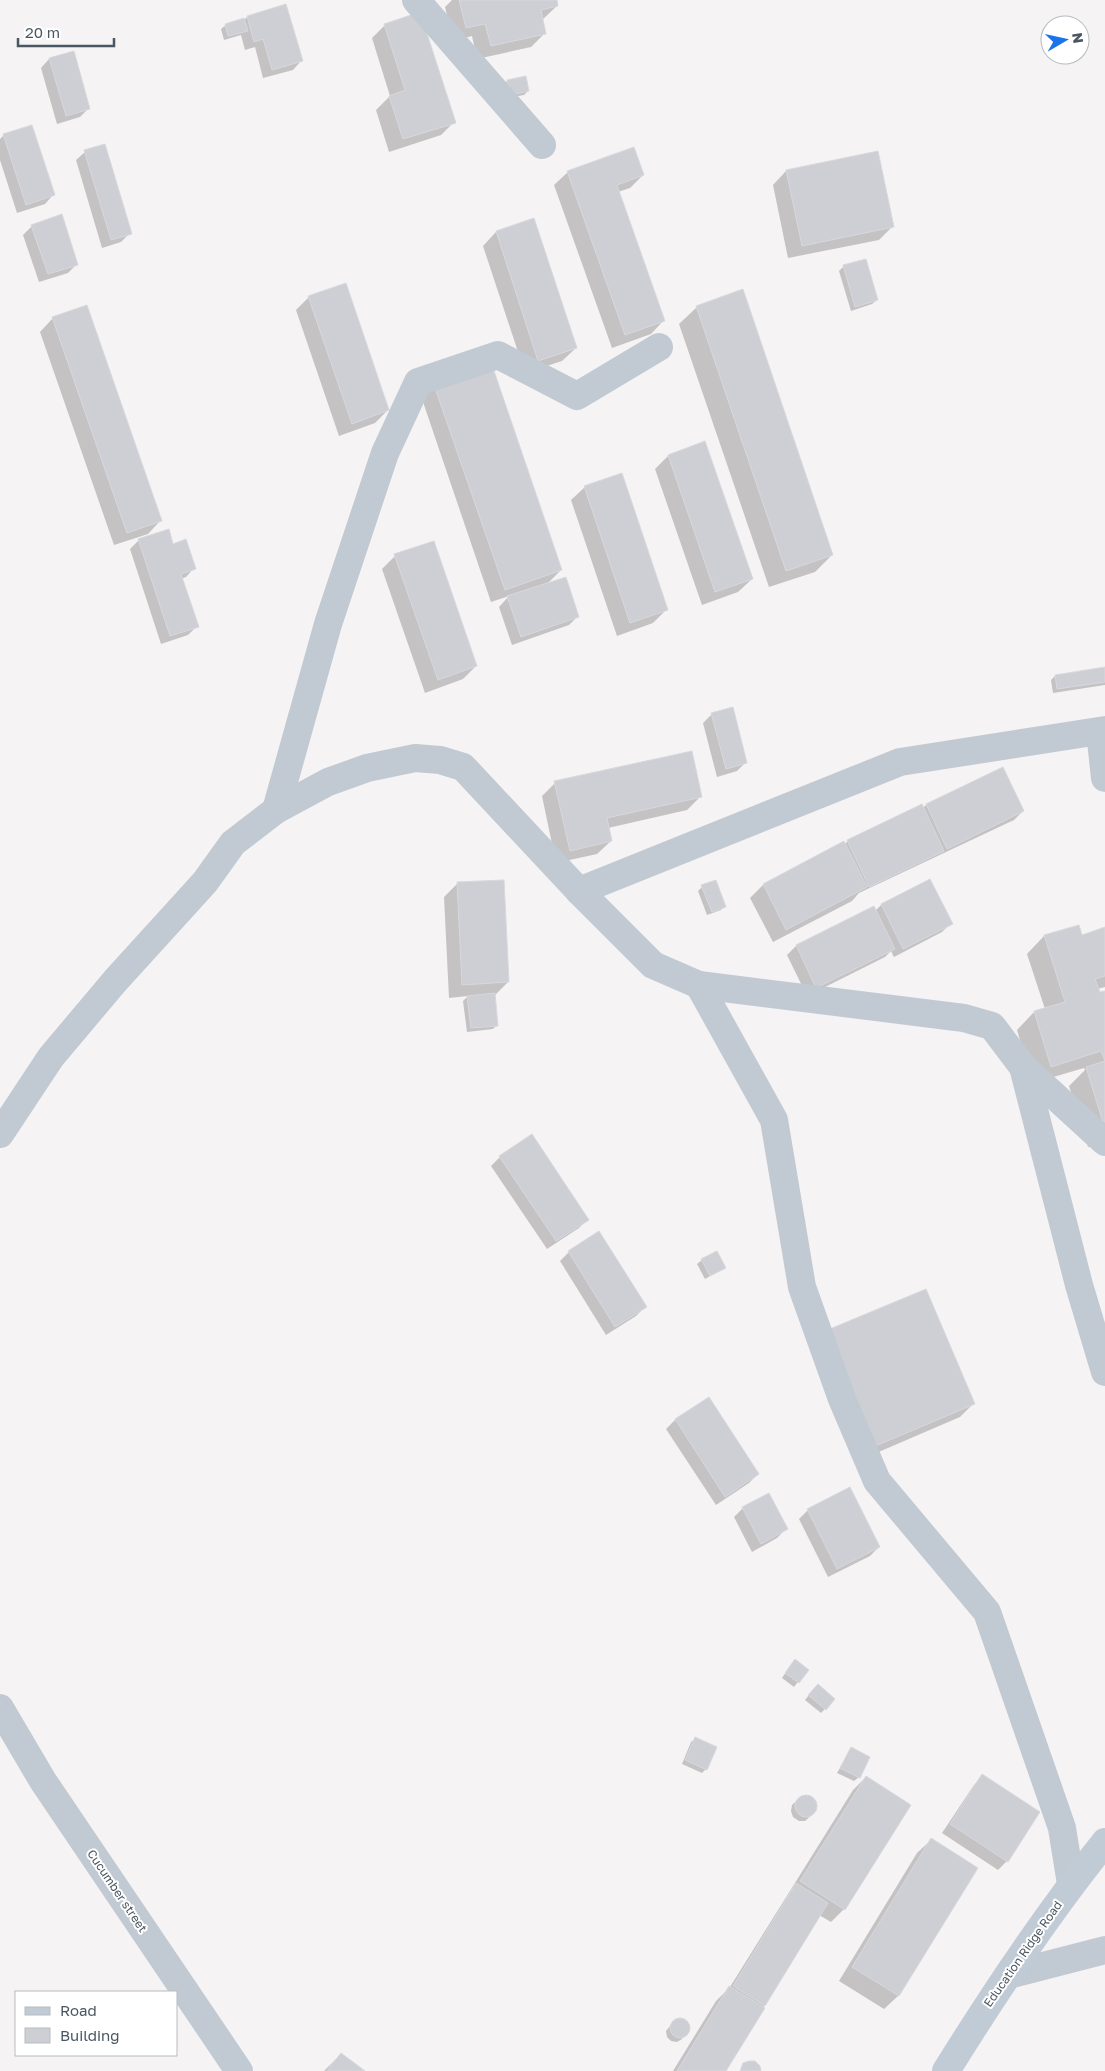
<svg xmlns="http://www.w3.org/2000/svg" width="1105" height="2071" font-family="'Golos Text',sans-serif">
<rect width="100%" height="100%" fill="#f5f3f3"/>
<g fill="#0003">
<polygon points="452,0 555,0 557,6 542,20 544,34 531,47 477,59 472,36 453,41 445,7"/>
<polygon points="247,17 301,61 293,70 263,78 255,47 245,50 241,35 224,40 221,29 226,25 245,19"/>
<polygon points="385,25 454,122 441,135 389,152 376,110 390,96 372,38"/>
<polygon points="49,59 89,108 80,117 57,124 41,68"/>
<polygon points="507,81 528,91 524,95 506,98 503,85"/>
<polygon points="4,135 53,195 45,204 17,213 0,160 0,139"/>
<polygon points="85,152 130,233 121,242 102,248 76,160"/>
<polygon points="786,171 893,226 879,240 788,258 773,185"/>
<polygon points="568,172 643,175 630,188 618,192 664,320 651,334 612,348 554,185"/>
<polygon points="534,220 576,348 562,361 525,373 483,246 496,232"/>
<polygon points="32,226 77,264 68,273 39,282 23,235"/>
<polygon points="844,266 877,300 872,304 851,311 839,271"/>
<polygon points="309,297 388,410 375,423 339,436 296,310"/>
<polygon points="697,307 832,555 815,572 769,587 679,324"/>
<polygon points="53,318 161,520 148,534 114,545 40,332"/>
<polygon points="435,386 561,570 546,585 578,616 569,625 512,645 499,607 509,596 491,602 422,399"/>
<polygon points="668,456 752,579 738,592 702,605 655,469"/>
<polygon points="585,487 666,610 653,623 617,636 571,500"/>
<polygon points="139,540 172,545 194,568 186,577 181,579 197,626 188,635 161,644 130,549"/>
<polygon points="395,556 476,666 463,679 425,693 382,569"/>
<polygon points="1105,669 1105,685 1053,693 1051,680 1055,676"/>
<polygon points="712,714 746,762 737,771 717,777 703,723"/>
<polygon points="1003,769 1023,811 1014,820 859,893 852,901 773,942 750,898 763,885 844,845 848,841 921,806 922,809 926,805"/>
<polygon points="555,783 700,797 687,810 608,828 611,841 597,854 556,863 542,796"/>
<polygon points="930,881 951,923 942,932 894,957 891,951 885,957 807,996 787,955 796,946 873,908 875,911 881,905"/>
<polygon points="457,884 508,982 494,996 497,1025 493,1029 467,1032 463,1001 468,996 449,998 444,897"/>
<polygon points="702,887 725,906 721,910 707,915 698,891"/>
<polygon points="1105,929 1105,987 1097,989 1099,994 1105,992 1105,1142 1088,1147 1069,1086 1085,1070 1084,1068 1033,1083 1017,1030 1034,1012 1045,1009 1027,954 1044,936 1081,936"/>
<polygon points="532,1136 588,1219 579,1228 547,1249 491,1166 500,1157"/>
<polygon points="599,1233 645,1307 636,1316 606,1335 560,1261 569,1252"/>
<polygon points="702,1260 724,1268 705,1279 697,1264"/>
<polygon points="926,1290 973,1404 960,1417 860,1460"/>
<polygon points="708,1399 758,1474 749,1483 716,1505 666,1429 675,1420"/>
<polygon points="849,1489 879,1547 870,1556 828,1577 799,1519 808,1510"/>
<polygon points="743,1508 786,1529 777,1538 752,1552 734,1517"/>
<polygon points="791,1665 807,1670 794,1687 782,1678"/>
<polygon points="814,1689 825,1709 821,1713 805,1700"/>
<polygon points="696,1738 706,1769 702,1773 682,1764 691,1742"/>
<polygon points="851,1749 868,1757 859,1777 854,1781 837,1773"/>
<polygon points="982,1776 1007,1861 998,1870 942,1833 974,1785"/>
<polygon points="866,1777 844,1909 831,1922 819,1915 725,2071 673,2071 716,2001 730,1987 853,1790"/>
<polygon points="809,1795 814,1799 817,1805 815,1812 805,1821 799,1821 793,1817 791,1811 792,1805 802,1796"/>
<polygon points="931,1840 976,1868 898,1996 884,2009 839,1981 917,1853"/>
<polygon points="679,2019 684,2020 688,2024 689,2029 682,2039 677,2042 671,2041 667,2037 666,2031 674,2021"/>
<polygon points="341,2054 363,2071 324,2071"/>
</g>
<g fill="#cdcfd5" stroke="#d7d9de">
<polygon points="459,0 557,0 558,6 541,10 546,34 491,46 485,24 466,28"/>
<polygon points="286,4 303,61 272,70 263,39 254,42 247,16"/>
<polygon points="420,12 456,123 403,139 389,96 405,90 384,24"/>
<polygon points="244,18 248,31 228,36 225,24"/>
<polygon points="74,51 90,109 66,116 49,58"/>
<polygon points="526,76 529,91 510,95 507,80"/>
<polygon points="32,125 55,195 26,205 3,134"/>
<polygon points="105,144 132,234 111,240 84,150"/>
<polygon points="634,147 644,175 617,185 665,321 625,335 567,171"/>
<polygon points="878,151 894,227 802,246 786,170"/>
<polygon points="62,214 78,265 48,274 31,225"/>
<polygon points="534,218 577,348 538,361 496,231"/>
<polygon points="866,259 878,300 855,307 843,265"/>
<polygon points="346,283 389,410 352,424 308,296"/>
<polygon points="743,289 833,555 786,571 696,306"/>
<polygon points="87,305 162,521 127,533 52,317"/>
<polygon points="492,365 562,570 505,590 434,385"/>
<polygon points="705,441 753,579 715,592 668,455"/>
<polygon points="622,473 668,610 630,623 584,486"/>
<polygon points="169,529 173,544 186,539 196,569 181,574 199,627 170,636 138,539"/>
<polygon points="434,541 477,666 438,680 394,554"/>
<polygon points="566,577 579,617 521,637 507,596"/>
<polygon points="1105,667 1105,682 1057,689 1055,675"/>
<polygon points="733,707 747,763 726,769 711,713"/>
<polygon points="692,751 702,797 607,818 612,841 570,851 554,781"/>
<polygon points="1003,767 1024,811 947,849 926,804"/>
<polygon points="922,804 944,851 869,887 847,840"/>
<polygon points="844,841 867,887 786,930 763,884"/>
<polygon points="930,879 953,924 903,949 881,904"/>
<polygon points="504,880 509,982 462,985 457,882"/>
<polygon points="716,880 726,907 712,912 701,885"/>
<polygon points="874,906 895,949 816,988 796,945"/>
<polygon points="1079,925 1082,935 1105,927 1105,976 1095,979 1100,992 1105,991 1105,1129 1086,1067 1105,1061 1101,1051 1051,1067 1034,1011 1065,1002 1044,935"/>
<polygon points="495,993 498,1026 471,1028 467,996"/>
<polygon points="532,1134 589,1220 556,1241 499,1156"/>
<polygon points="599,1231 647,1307 615,1327 568,1251"/>
<polygon points="717,1251 726,1268 710,1276 701,1259"/>
<polygon points="926,1289 975,1404 873,1447 825,1331"/>
<polygon points="709,1397 759,1474 725,1497 675,1419"/>
<polygon points="850,1487 880,1547 837,1569 807,1509"/>
<polygon points="769,1493 788,1529 761,1544 742,1507"/>
<polygon points="795,1659 809,1670 799,1683 785,1673"/>
<polygon points="818,1684 835,1699 826,1710 808,1695"/>
<polygon points="695,1737 717,1747 707,1770 685,1760"/>
<polygon points="851,1747 870,1757 860,1778 840,1768"/>
<polygon points="982,1774 1040,1812 1008,1862 950,1824"/>
<polygon points="866,1776 911,1805 845,1910 800,1881"/>
<circle cx="806" cy="1806" r="11"/>
<polygon points="931,1838 978,1868 899,1996 852,1967"/>
<polygon points="796,1883 828,1903 765,2006 733,1986"/>
<polygon points="729,1986 765,2008 726,2071 677,2071"/>
<circle cx="680" cy="2028" r="10"/>
<polygon points="341,2053 365,2071 327,2071"/>
<polygon points="749,2061 755,2061 760,2066 761,2071 740,2071 743,2063"/>
</g>
<g fill="none" stroke-linecap="round" stroke-linejoin="round">
<g stroke="#c1cad2" stroke-width="28">
<polyline points="416,0 542,145"/>
<polyline points="1100,732 1105,778"/>
<polyline points="276,810 328,624 385,453 418,382 498,355 577,396 659,347"/>
<polyline points="579,891 900,762 1105,730"/>
<polyline points="699,985 774,1120 802,1287 842,1399 877,1481 987,1612 1062,1828 1071,1884"/>
<polyline points="1023,1067 1105,1142"/>
<polyline points="0,1134 51,1057 115,981 205,882 233,843 276,810 328,782 367,768 415,758 440,760 463,767 579,891 653,965 699,985 964,1018 992,1026 1023,1067 1079,1285 1105,1372"/>
<polyline points="0,1708 43,1781 239,2071"/>
<polyline points="1008,1975 1105,1950"/>
</g>
<path stroke="#c1cbd6" stroke-width="28" d="M946 2071C995 1992 1047 1914 1105 1842"/>
</g>
<g text-anchor="middle" stroke-width="4" stroke-linejoin="round" paint-order="stroke">
<g font-size="12" fill="#4a5661" stroke="#fff">
<text transform="translate(117 1891) rotate(56)" y="4">Cucumber street</text>
<text transform="translate(1023 1954) rotate(-55)" y="4">Education Ridge Road</text>
</g>
</g>
<rect x="15" y="1991" width="162" height="65" fill="#ffffff" stroke="#b7bbc0"/>
<rect x="25" y="2007" width="25" height="8" fill="#c1cbd6" stroke="#b7bbc0"/>
<text x="60" y="2016" font-size="15" fill="#4a5661">Road</text>
<rect x="25" y="2028" width="25" height="15" fill="#cdcfd5" stroke="#b7bbc0"/>
<text x="60" y="2041" font-size="15" fill="#4a5661">Building</text>
<g transform="translate(1065 40) rotate(81)"><circle r="24" fill="#ffffff" stroke="#b7bbc0"/>
<path d="M0-4L9 19L0 12L-9 19Z" fill="#1a73e8"/>
<text y="-8" font-size="14" font-weight="bold" text-anchor="middle" fill="#4a5661">N</text>
</g>
<path d="M18 38v8h96v-8" fill="none" stroke="#4a5661" stroke-width="2.5"/>
<text x="25" y="38" font-size="15" fill="#4a5661" stroke="#ffffff" stroke-width="4" paint-order="stroke">20 m</text>
</svg>
